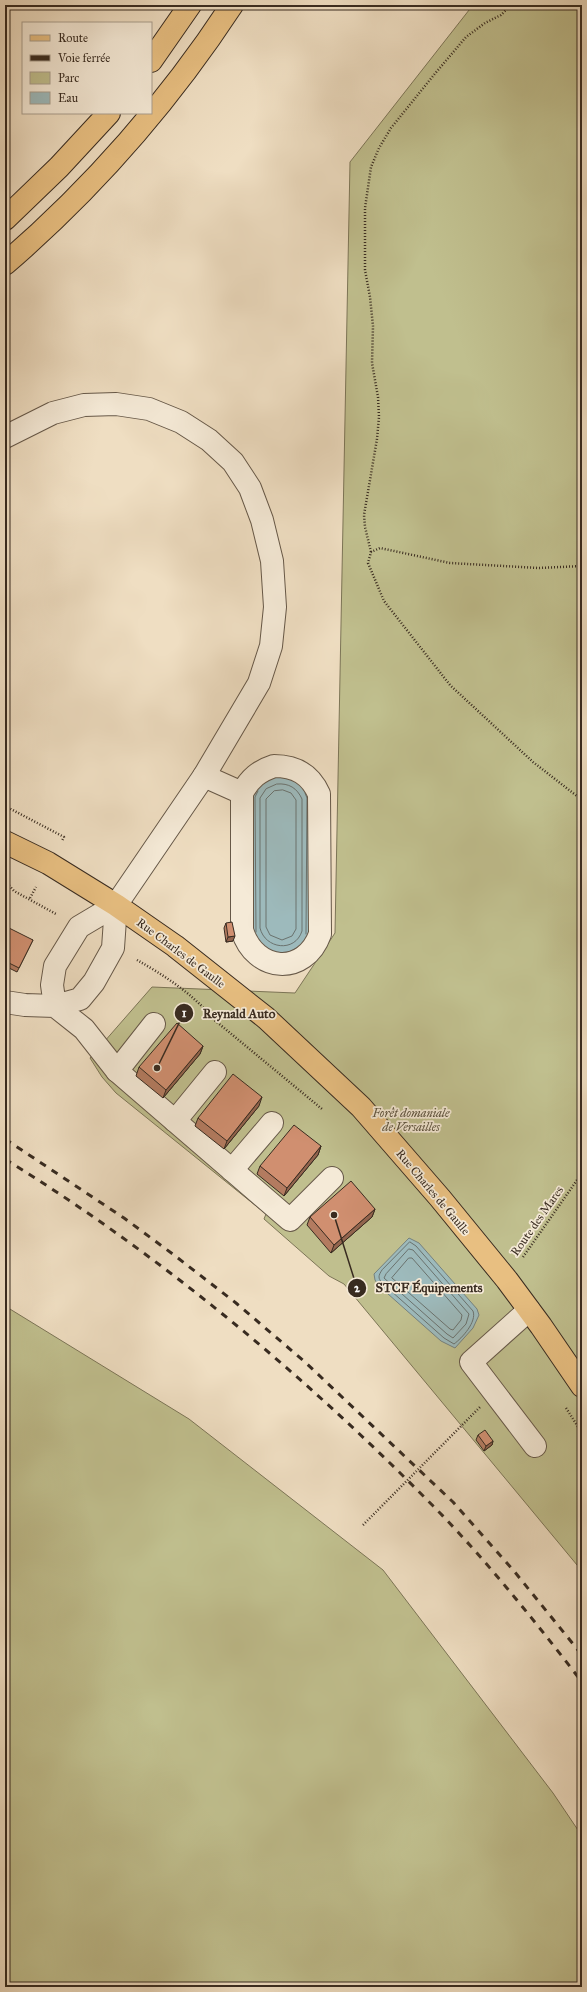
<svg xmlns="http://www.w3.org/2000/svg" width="587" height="1992" font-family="'IM FELL Great Primer',serif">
<rect width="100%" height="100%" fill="#efdec2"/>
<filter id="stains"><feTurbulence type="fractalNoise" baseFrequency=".005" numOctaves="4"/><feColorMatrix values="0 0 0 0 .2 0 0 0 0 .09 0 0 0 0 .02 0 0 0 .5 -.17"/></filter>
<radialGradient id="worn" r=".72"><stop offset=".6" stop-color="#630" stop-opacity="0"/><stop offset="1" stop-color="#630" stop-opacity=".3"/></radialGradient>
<g fill="#c0bf8e" stroke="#7c7557">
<polygon points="473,5 582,5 582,1571 344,1284 329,1276 264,1219 266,1214 116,1093 102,1077 90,1058 152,987 295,993 335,933 350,162"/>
<polygon points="5,1306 189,1419 383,1570 553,1793 582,1836 582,1987 5,1987"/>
</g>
<g fill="#9dbabc" stroke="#75817e">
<polygon points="268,777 294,777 311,796 311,932 305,944 283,955 266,951 251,929 251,795"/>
<polygon points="409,1238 419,1243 477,1309 479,1315 473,1328 455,1348 441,1341 379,1286 375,1280 374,1274"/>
</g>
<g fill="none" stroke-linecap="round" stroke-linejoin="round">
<g stroke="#6a726e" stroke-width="1">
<path d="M277 784C289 783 297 788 302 799V931C295 953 265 949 260 928V798L266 789Z"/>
<polygon points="283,790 291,793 296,800 296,929 292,936 282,940 270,935 266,927 266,799 274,791"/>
<polyline points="305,793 307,798 306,934"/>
<polyline points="256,932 255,797 258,791"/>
<path d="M410 1242 416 1246 473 1311C477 1322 462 1338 454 1344L444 1338 382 1283C378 1278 378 1276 382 1270Z"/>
<polygon points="409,1249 413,1250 469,1314 466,1324 453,1338 447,1334 384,1278 386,1274"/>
<polygon points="409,1258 412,1258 462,1315 461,1320 453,1330 450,1329 392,1278"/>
</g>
<defs>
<g id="minor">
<polyline points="5,437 53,413 84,405 116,404 149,409 181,422 209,440 233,462 250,488 262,520 272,561 275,607 271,646 259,683 204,776 116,905 79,927 55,966 52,985 55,1006 80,999 94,982 113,948 116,905"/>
<path d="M274 766C296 766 310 774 319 794L320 934C305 976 255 973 242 930V793C250 778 259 771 274 766Z"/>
<polyline points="204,776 242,793"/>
<polyline points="5,1002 25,1005 55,1006 84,1029 117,1071 290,1220 332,1178"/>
<polyline points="117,1071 154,1024"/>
<polyline points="175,1121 215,1072"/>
<polyline points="232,1170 272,1123"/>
<polyline points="529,1310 471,1362 535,1446"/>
</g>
<polyline id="major" points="5,842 48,863 116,905 175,946 266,1018 361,1107 440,1198 507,1280 541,1326 582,1386"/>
<g id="highway">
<polyline points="151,61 190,5"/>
<polyline points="5,219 59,167 109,113"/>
<path d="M5 264C92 189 169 101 232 5"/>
</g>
</defs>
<use href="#minor" stroke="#665848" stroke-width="24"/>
<use href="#major" stroke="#382b20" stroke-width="24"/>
<use href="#highway" stroke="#382b20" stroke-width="24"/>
<g stroke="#382b20" stroke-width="2.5" stroke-dasharray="1 2" stroke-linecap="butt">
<polyline points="371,552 365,527 364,515 377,439 379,417 378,397 372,363 373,326 370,297 365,270 365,208 371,167 379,148 391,128 433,76 466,37 485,23 501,15 511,5"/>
<polyline points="582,566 539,568 450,563 380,548 371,552 368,563 384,601 450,685 533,762 582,800"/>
<polyline points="5,806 64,837 62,841"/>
<polyline points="5,881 14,891 56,914"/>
<polyline points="30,898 36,887"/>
<path d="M137 960C162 974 195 995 212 1018L322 1109"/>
<polyline points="523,1257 582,1173"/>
<polyline points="566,1408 582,1433"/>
</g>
<use href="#minor" stroke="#f5ead7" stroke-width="22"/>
<use href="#major" stroke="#e8bf81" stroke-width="22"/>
<use href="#highway" stroke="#e8bf81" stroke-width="22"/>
<g stroke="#382b20" stroke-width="3" stroke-dasharray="7 7" stroke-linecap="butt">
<polyline points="5,1139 124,1218 174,1255 236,1303 305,1362 453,1502 514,1571 582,1655"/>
<path d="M5 1159C165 1258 309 1379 440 1513 491 1566 537 1624 582 1682"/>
</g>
<polyline stroke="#382b20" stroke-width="2.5" stroke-dasharray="1 2" stroke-linecap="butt" points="363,1525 481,1406"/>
</g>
<g fill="#b37b60" stroke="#382b20">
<polygon points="226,923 233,941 226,942 224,928"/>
<polygon points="5,935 33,940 17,972 5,966"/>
<polygon points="203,1046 200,1054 163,1098 136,1076 139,1067"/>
<polygon points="259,1106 224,1149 195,1126 198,1118"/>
<polygon points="321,1146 318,1155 284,1196 257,1174 260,1166"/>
<polygon points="375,1209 372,1217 331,1253 307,1225 310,1217"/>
<polygon points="478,1435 493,1441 492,1445 484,1451 476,1440"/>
</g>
<g fill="#92644e" stroke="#382b20">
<polygon points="235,936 233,941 226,942 228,937"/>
<polygon points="203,1046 200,1054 163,1098 166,1090"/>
<polygon points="262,1097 259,1106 224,1149 227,1141"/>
<polygon points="321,1146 318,1155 284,1196 287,1188"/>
<polygon points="375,1209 372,1217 331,1253 334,1245"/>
<polygon points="493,1441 492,1445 484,1451 486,1446"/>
</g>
<g fill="#d08f70" stroke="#382b20">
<polygon points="232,922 235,936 228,937 226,923"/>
<polygon points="9,928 33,940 19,968 5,961 5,935"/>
<polygon points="177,1023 203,1046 166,1090 139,1067"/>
<polygon points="233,1074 262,1097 227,1141 198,1118"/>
<polygon points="294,1125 321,1146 287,1188 260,1166"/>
<polygon points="351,1181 375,1209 334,1245 310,1217"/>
<polygon points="485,1430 493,1441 486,1446 478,1435"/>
</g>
<g text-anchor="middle" stroke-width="3.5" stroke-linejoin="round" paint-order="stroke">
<g font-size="12" fill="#382b20" stroke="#f5ead7">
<text transform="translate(181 953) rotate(37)" y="4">Rue Charles de Gaulle</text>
<text transform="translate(433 1192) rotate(50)" y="4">Rue Charles de Gaulle</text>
<text transform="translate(537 1221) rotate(-55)" y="4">Route des Mares</text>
</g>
<g font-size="12" font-style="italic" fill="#5a503c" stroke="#f5ead7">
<text x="411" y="1117">Forêt domaniale<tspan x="411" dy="14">de Versailles</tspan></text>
</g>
</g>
<path fill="none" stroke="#382b20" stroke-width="1.5" d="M157 1068L184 1013M334 1215L357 1288"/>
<g fill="#382b20" stroke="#f5ead7" stroke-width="1.5">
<circle cx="157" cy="1068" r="4"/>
<circle cx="334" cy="1215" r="4"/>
<circle cx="184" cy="1013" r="10"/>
<circle cx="357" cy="1288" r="10"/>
</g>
<g font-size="12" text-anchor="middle" font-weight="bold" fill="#fff">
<text x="184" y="1017">1</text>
<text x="357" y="1292">2</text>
</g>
<g font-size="13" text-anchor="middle" font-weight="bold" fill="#382b20" stroke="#f5ead7" stroke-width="3.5" stroke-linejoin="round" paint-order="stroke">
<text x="239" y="1018">Reynald Auto</text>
<text x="429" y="1292">STCF Équipements</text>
</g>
<rect width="587" height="1992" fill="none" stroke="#efdec2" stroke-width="20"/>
<rect x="6" y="6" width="575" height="1980" fill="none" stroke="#382b20" stroke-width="2"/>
<rect x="10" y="10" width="567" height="1972" fill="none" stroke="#382b20"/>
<rect x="22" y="22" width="130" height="92" fill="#f5ead7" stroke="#a99e8e"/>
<rect x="30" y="35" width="20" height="6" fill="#e8bf81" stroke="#a99e8e"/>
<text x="58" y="42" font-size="12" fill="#382b20">Route</text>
<rect x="30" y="55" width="20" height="6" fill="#382b20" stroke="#a99e8e"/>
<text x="58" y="62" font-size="12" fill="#382b20">Voie ferrée</text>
<rect x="30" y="72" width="20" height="12" fill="#c0bf8e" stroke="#a99e8e"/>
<text x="58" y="82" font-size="12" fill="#382b20">Parc</text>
<rect x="30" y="92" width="20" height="12" fill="#9dbabc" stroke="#a99e8e"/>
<text x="58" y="102" font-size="12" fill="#382b20">Eau</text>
<rect width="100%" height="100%" filter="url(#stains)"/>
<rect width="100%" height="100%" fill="url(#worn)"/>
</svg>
